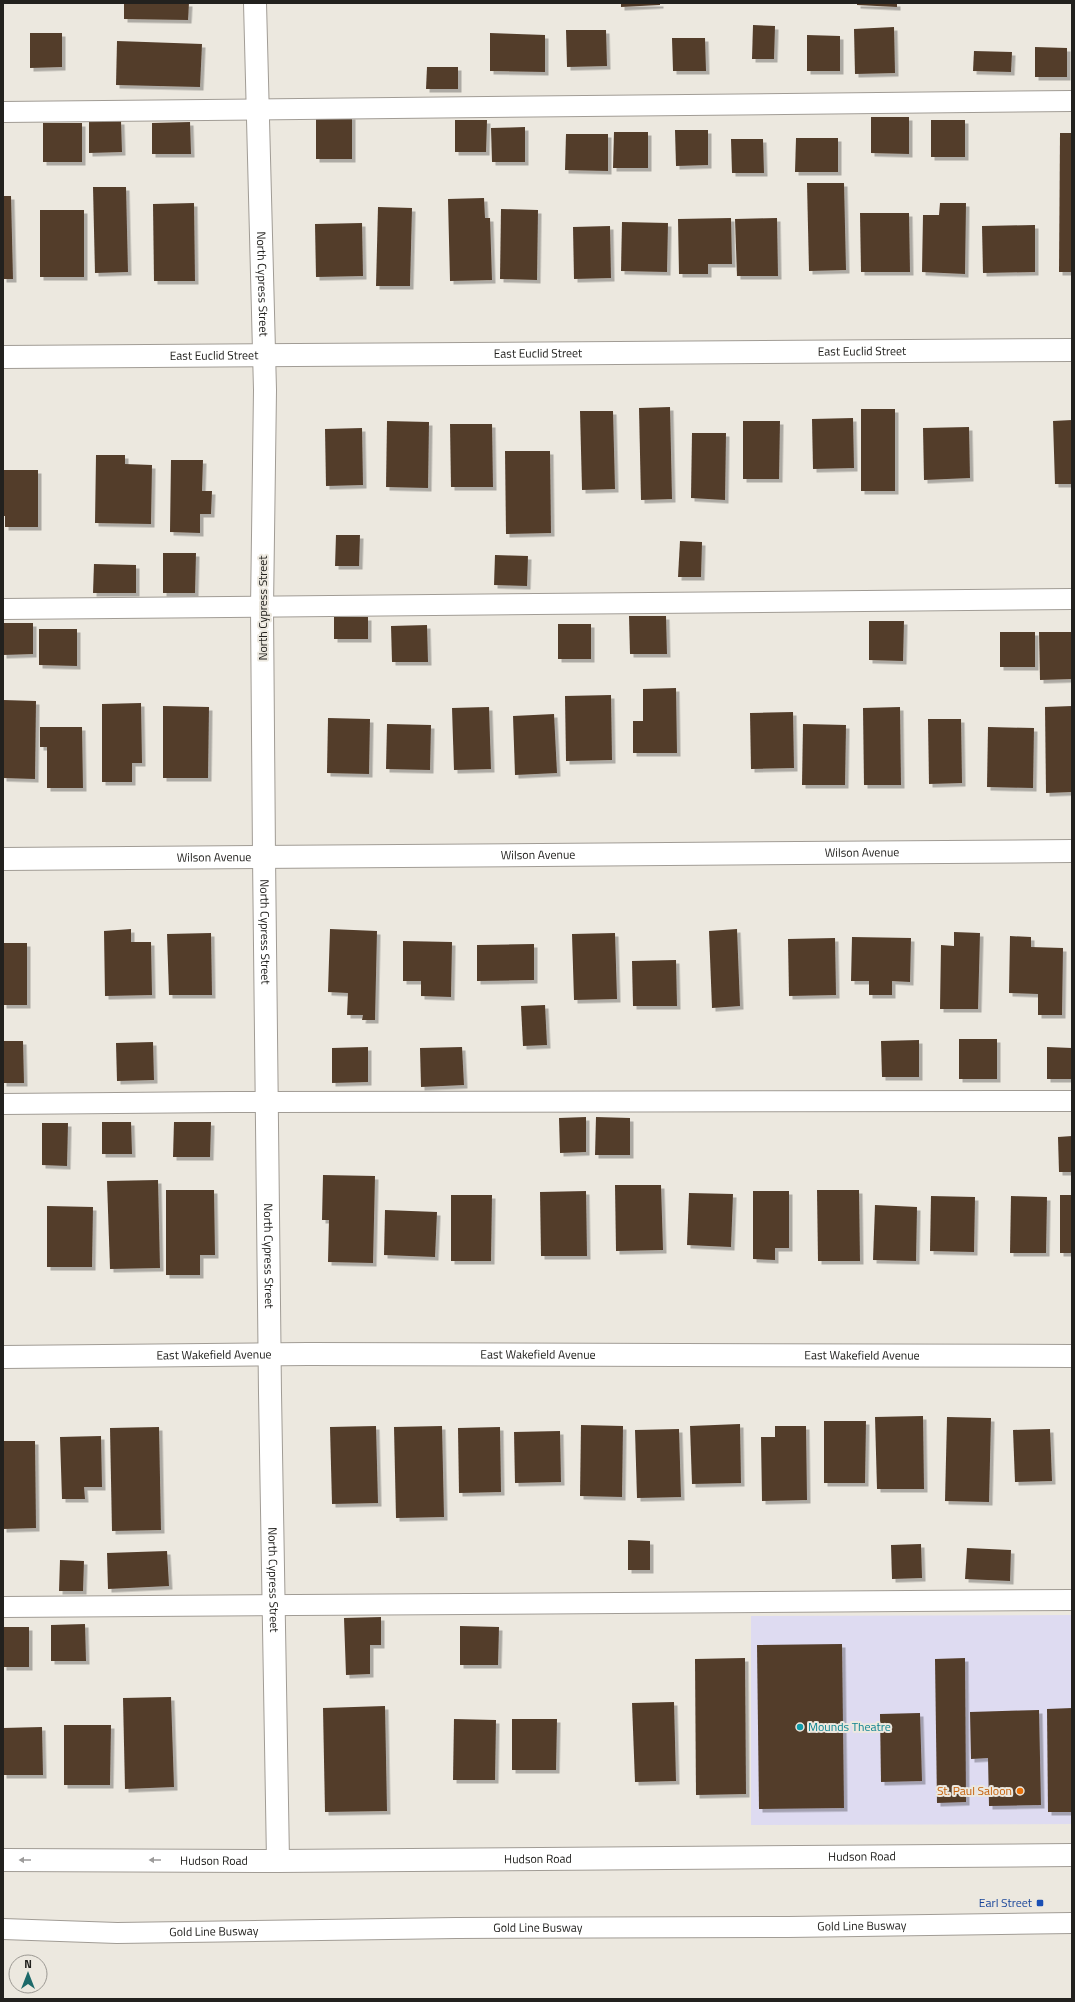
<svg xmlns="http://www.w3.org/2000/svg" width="1075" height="2002" font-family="'Titillium Web',sans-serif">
<defs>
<filter id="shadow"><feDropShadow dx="3.5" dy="3.5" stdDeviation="0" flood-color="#0004"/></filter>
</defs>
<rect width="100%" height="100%" fill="#ece8df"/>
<polygon fill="#dedbf1" points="1072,1615 1072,1824 751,1825 751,1616"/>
<g fill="#533d2b" filter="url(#shadow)">
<polygon points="124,3 189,3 188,20 124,19"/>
<polygon points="621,3 660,3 660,5 621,7"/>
<polygon points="857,3 897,3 897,7 857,5"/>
<polygon points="753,25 775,26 774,59 752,59"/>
<polygon points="894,27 895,73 855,74 854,29"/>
<polygon points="566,30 606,30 607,66 567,67"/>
<polygon points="30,33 62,33 62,67 30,68"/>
<polygon points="490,33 545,35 545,72 490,71"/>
<polygon points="807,35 840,36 840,71 807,71"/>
<polygon points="672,38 705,38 706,71 673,71"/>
<polygon points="117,41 202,44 200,87 116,85"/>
<polygon points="1035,47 1067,48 1067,77 1035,77"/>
<polygon points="974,51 1012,52 1011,72 973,71"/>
<polygon points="427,67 458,67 458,89 426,89"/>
<rect x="316" y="116" width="36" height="43"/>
<polygon points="871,117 909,117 909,154 871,153"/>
<polygon points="455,120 487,120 486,152 455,152"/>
<rect x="931" y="120" width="34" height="37"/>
<polygon points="89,121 121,121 122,152 89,153"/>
<polygon points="190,122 191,154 152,154 152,123"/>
<rect x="43" y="123" width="39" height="39"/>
<polygon points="525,127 525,162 492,162 491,128"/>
<polygon points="675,130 708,130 708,165 676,166"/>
<polygon points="614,132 648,132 648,168 613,168"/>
<polygon points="1060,133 1072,133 1072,272 1059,272"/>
<polygon points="566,134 608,134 608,171 565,170"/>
<polygon points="796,138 838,138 838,172 795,172"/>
<polygon points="731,139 763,139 764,173 732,173"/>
<polygon points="807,183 844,183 846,270 809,271"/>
<polygon points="93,187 126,187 128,272 95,273"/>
<polygon points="3,196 11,196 13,279 3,279"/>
<polygon points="484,198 485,218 490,218 492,280 450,281 448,199"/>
<polygon points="194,203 195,281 154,281 153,204"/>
<polygon points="940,203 966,203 965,274 922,272 923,215 939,215"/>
<polygon points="378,207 412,208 410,286 376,286"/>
<polygon points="501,209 538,210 537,280 500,279"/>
<rect x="40" y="210" width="44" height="67"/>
<polygon points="860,213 909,213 910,272 861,272"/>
<polygon points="731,218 732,264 708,264 708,274 679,274 678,219"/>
<polygon points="777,218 778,276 737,276 735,219"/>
<polygon points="622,222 668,223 667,272 621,271"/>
<polygon points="362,223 363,276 316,277 315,224"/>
<polygon points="1035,225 1035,272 983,273 982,226"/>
<polygon points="610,226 611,278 574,279 573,227"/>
<polygon points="670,407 672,499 641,500 639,408"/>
<rect x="861" y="409" width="34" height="82"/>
<polygon points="580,411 613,411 615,489 582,490"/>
<polygon points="853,418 854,468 813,469 812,419"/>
<polygon points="1072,420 1072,484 1055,484 1053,421"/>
<polygon points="387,421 429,422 428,488 386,487"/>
<polygon points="743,421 780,421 779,479 743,479"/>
<polygon points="450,424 492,424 493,487 451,487"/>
<polygon points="969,427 970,478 924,480 923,428"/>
<polygon points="362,428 363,485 326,486 325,429"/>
<polygon points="692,433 726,433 725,500 691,498"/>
<polygon points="505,451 550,451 551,533 506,534"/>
<polygon points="96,455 125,455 125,464 152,465 151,524 95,523"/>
<polygon points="171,460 203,460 202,491 212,491 211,514 200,514 200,533 170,532"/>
<polygon points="3,470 38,470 38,527 5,527 5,516 3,516"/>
<polygon points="336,535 360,535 359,566 335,566"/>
<polygon points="680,541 702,542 701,577 678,577"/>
<polygon points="163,553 196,553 195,593 163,593"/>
<polygon points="495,555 528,556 527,586 494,585"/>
<polygon points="94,564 136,565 136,593 93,593"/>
<polygon points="629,616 666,616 667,654 630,654"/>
<rect x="334" y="617" width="34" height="22"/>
<polygon points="869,621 904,621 903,661 869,660"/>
<polygon points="3,623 33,623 33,654 3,655"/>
<rect x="558" y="624" width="33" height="35"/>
<polygon points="427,625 428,662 392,662 391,626"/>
<polygon points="39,629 77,629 77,666 39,665"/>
<rect x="1000" y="632" width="35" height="35"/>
<polygon points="1039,632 1072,632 1072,679 1040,680"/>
<polygon points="676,688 677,753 633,753 633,721 643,721 643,689"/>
<polygon points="611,695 612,760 566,761 565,696"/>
<polygon points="3,700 36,701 35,779 3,778"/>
<polygon points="141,703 142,763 132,763 132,782 102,782 102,704"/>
<polygon points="163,706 209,707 208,778 163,778"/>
<polygon points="1072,706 1072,792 1046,793 1045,707"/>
<polygon points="489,707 491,769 454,770 452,708"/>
<polygon points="900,707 901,785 864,785 863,708"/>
<polygon points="793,712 794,768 751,769 750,713"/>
<polygon points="554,714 557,773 515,775 513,716"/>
<polygon points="328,718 370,719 369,774 327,773"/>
<polygon points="928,719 961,719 962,783 929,784"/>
<polygon points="387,724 431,725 430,770 386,769"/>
<polygon points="803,724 846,725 845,785 802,785"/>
<polygon points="40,727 82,727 83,788 47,788 47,747 40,747"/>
<polygon points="988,727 1034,728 1033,788 987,787"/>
<polygon points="131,929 131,942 151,942 152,995 105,996 104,931"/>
<polygon points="330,929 377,931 375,1020 362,1020 363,1015 347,1015 348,993 328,992"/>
<polygon points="737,929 740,1006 712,1008 709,931"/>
<polygon points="954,932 980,933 978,1009 940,1009 941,945 954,946"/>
<polygon points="211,933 212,995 169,995 167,934"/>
<polygon points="615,933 617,999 574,1000 572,934"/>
<polygon points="1010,936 1031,937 1031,947 1063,948 1062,1015 1038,1015 1038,994 1009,993"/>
<polygon points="852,937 911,938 910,982 892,981 892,995 869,995 869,981 851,981"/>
<polygon points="835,938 836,995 789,996 788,939"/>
<polygon points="403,941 452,942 451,997 421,996 421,981 403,981"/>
<rect x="3" y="943" width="24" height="62"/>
<polygon points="534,944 534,980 477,981 477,945"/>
<polygon points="676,960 677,1006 633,1006 632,961"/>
<polygon points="545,1005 547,1045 523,1046 521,1006"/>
<rect x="959" y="1039" width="38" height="40"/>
<polygon points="919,1040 919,1077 882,1077 881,1041"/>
<polygon points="3,1041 23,1041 24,1083 3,1083"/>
<polygon points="153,1042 154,1080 117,1081 116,1043"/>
<polygon points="368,1047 368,1082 332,1083 332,1048"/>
<polygon points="462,1047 464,1085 421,1087 420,1048"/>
<polygon points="1047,1047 1072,1048 1072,1079 1047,1079"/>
<polygon points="586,1117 586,1152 560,1153 559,1118"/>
<polygon points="596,1117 630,1118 630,1155 595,1155"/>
<polygon points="102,1122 131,1122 132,1154 102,1154"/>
<polygon points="174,1122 211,1122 210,1157 173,1157"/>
<polygon points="42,1123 68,1123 67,1166 42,1165"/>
<polygon points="1072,1136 1072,1172 1059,1172 1058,1137"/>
<polygon points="323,1175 375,1176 373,1263 328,1262 329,1220 322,1220"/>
<polygon points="158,1180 160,1268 110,1269 107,1181"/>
<polygon points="615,1185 661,1185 663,1250 616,1251"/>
<polygon points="166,1190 214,1190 215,1255 200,1255 200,1275 166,1275"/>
<polygon points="817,1190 859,1190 860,1261 818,1261"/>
<polygon points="586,1191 587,1256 541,1256 540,1192"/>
<polygon points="753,1191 789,1191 789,1248 775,1248 775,1260 753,1259"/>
<polygon points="689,1193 733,1194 731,1247 687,1245"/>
<polygon points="451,1195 492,1195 491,1261 451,1261"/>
<rect x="1060" y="1195" width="12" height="58"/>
<polygon points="931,1196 975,1197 974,1252 930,1251"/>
<polygon points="1011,1196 1047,1197 1046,1253 1010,1253"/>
<polygon points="875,1205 917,1207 916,1261 873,1260"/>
<polygon points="47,1206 93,1207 92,1267 47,1267"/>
<polygon points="385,1210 437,1212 435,1257 384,1255"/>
<polygon points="923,1416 924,1489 877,1489 875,1417"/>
<polygon points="947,1417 991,1418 989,1502 945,1501"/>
<polygon points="824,1421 866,1421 865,1483 824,1483"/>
<polygon points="740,1424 741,1483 692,1484 690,1426"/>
<polygon points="581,1425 623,1426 622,1497 580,1496"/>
<polygon points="376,1426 378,1503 332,1504 330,1427"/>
<polygon points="442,1426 444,1517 396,1518 394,1427"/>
<polygon points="775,1426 806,1426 807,1500 762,1501 761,1437 775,1437"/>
<polygon points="159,1427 161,1530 112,1531 110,1428"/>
<polygon points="500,1427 501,1492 459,1493 458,1428"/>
<polygon points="679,1429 681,1497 637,1498 635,1430"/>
<polygon points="1050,1429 1052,1481 1015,1482 1013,1430"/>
<polygon points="560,1431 561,1482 515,1483 514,1432"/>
<polygon points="101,1436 102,1487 84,1487 85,1499 62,1499 60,1437"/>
<polygon points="3,1441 35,1441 36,1528 3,1529"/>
<polygon points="628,1540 650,1541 650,1570 628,1570"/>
<polygon points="921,1544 922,1578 892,1579 891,1545"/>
<polygon points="967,1548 1011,1550 1010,1581 965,1579"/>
<polygon points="167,1551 169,1586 108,1589 107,1553"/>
<polygon points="60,1560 84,1561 83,1591 59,1591"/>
<polygon points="381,1617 381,1645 370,1645 370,1674 346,1675 344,1618"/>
<polygon points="85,1624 86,1661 51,1661 51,1625"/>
<polygon points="460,1626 499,1627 498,1665 460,1665"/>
<rect x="3" y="1627" width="26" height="40"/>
<polygon points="842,1644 844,1808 759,1809 757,1645"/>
<polygon points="745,1658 746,1794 696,1795 695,1659"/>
<polygon points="965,1658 966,1802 937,1803 935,1659"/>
<polygon points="171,1697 174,1787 125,1789 123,1698"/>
<polygon points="674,1702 676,1781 635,1782 632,1703"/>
<polygon points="385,1706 387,1811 325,1812 323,1708"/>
<polygon points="1072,1708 1072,1812 1048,1812 1047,1709"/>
<polygon points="1039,1710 1041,1805 989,1806 988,1758 971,1759 970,1712"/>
<polygon points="920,1713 922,1781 881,1782 880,1714"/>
<polygon points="454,1719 496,1720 495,1780 453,1780"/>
<polygon points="512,1719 557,1719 556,1770 512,1770"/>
<polygon points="64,1725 111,1725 110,1785 64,1785"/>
<polygon points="42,1727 43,1775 3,1775 3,1728"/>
</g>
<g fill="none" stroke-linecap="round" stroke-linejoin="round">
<defs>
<g id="service">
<polyline points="3,112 1072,101"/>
<polyline points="3,609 1072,599"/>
<polyline points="3,1104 230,1102 1072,1101"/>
<polyline points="3,1607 1072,1600"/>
<path id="s1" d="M3 1929 117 1933 456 1928 788 1927 1072 1923"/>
</g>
<g id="minor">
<path id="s2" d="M255 3 265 390 262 608 264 856 270 1393 278 1861"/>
<path id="s3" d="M3 357 1072 350"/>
<path id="s4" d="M3 859 1072 851"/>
<path id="s5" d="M3 1357 308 1354 1072 1356"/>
</g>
<g id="tertiary">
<path id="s6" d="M3 1860 278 1861 1072 1855"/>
</g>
</defs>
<use href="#service" stroke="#a19c95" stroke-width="22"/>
<use href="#minor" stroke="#a19c95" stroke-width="24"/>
<use href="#tertiary" stroke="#a19c95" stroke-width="24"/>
<use href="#service" stroke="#fff" stroke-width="20"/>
<use href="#minor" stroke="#fff" stroke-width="22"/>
<use href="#tertiary" stroke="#fff" stroke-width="22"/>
</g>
<defs><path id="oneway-solid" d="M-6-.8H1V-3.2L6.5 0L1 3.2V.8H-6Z"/></defs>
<g fill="#9c9b9a">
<use href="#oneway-solid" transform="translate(25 1860) rotate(-180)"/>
<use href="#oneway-solid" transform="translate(155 1860) rotate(-180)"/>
</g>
<circle fill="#0f9aa8" stroke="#ece8df" stroke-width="1.5" cx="800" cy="1727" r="4"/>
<circle fill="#e8710a" stroke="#ece8df" stroke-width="1.5" cx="1020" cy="1791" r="4"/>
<rect fill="#1a4fb4" stroke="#ece8df" stroke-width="1.5" x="1036" y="1899" width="8" height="8" rx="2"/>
<g text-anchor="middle" stroke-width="4" stroke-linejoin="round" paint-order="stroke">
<g font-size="12" fill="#22211e" stroke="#ece8df">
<text dy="4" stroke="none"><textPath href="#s2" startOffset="281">North Cypress Street</textPath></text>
<text dy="4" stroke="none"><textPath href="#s3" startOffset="859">East Euclid Street</textPath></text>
<text dy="4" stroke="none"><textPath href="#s3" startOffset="535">East Euclid Street</textPath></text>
<text dy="4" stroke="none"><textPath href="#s3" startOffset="211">East Euclid Street</textPath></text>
<text transform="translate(263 608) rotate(-90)" y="4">North Cypress Street</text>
<text dy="4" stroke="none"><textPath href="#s4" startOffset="859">Wilson Avenue</textPath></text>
<text dy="4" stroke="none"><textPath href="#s4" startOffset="535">Wilson Avenue</textPath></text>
<text dy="4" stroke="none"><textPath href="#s4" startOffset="211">Wilson Avenue</textPath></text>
<text dy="4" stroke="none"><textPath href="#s2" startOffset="929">North Cypress Street</textPath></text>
<text dy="4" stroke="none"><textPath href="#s2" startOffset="1253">North Cypress Street</textPath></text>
<text dy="4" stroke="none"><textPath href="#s5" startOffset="535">East Wakefield Avenue</textPath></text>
<text dy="4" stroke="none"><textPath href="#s5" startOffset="211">East Wakefield Avenue</textPath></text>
<text dy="4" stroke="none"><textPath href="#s5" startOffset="859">East Wakefield Avenue</textPath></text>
<text dy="4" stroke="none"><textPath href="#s2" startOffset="1577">North Cypress Street</textPath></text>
<text dy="4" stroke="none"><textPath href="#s6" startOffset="859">Hudson Road</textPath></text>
<text dy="4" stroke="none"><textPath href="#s6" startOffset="535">Hudson Road</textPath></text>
<text dy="4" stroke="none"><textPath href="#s6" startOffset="211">Hudson Road</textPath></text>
<text dy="4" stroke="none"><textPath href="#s1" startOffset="859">Gold Line Busway</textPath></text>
<text dy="4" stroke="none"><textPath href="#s1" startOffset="535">Gold Line Busway</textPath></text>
<text dy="4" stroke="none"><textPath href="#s1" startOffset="211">Gold Line Busway</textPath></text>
</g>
<g font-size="12" fill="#0d838f" stroke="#ece8df" text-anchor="start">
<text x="808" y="1731">Mounds Theatre</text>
</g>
<g font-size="12" fill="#c56008" stroke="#ece8df" text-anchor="end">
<text x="1012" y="1795">St. Paul Saloon</text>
</g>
<g font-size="12" fill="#164399" stroke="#ece8df" text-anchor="end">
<text x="1032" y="1907">Earl Street</text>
</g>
</g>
<rect width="1075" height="2002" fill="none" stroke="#22211e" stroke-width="8"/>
<g transform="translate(28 1974)"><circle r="19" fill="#ece8df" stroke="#9b9892"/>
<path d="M0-3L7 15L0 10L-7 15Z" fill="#1d6a6a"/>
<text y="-6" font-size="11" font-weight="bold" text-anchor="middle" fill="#22211e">N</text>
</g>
</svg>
